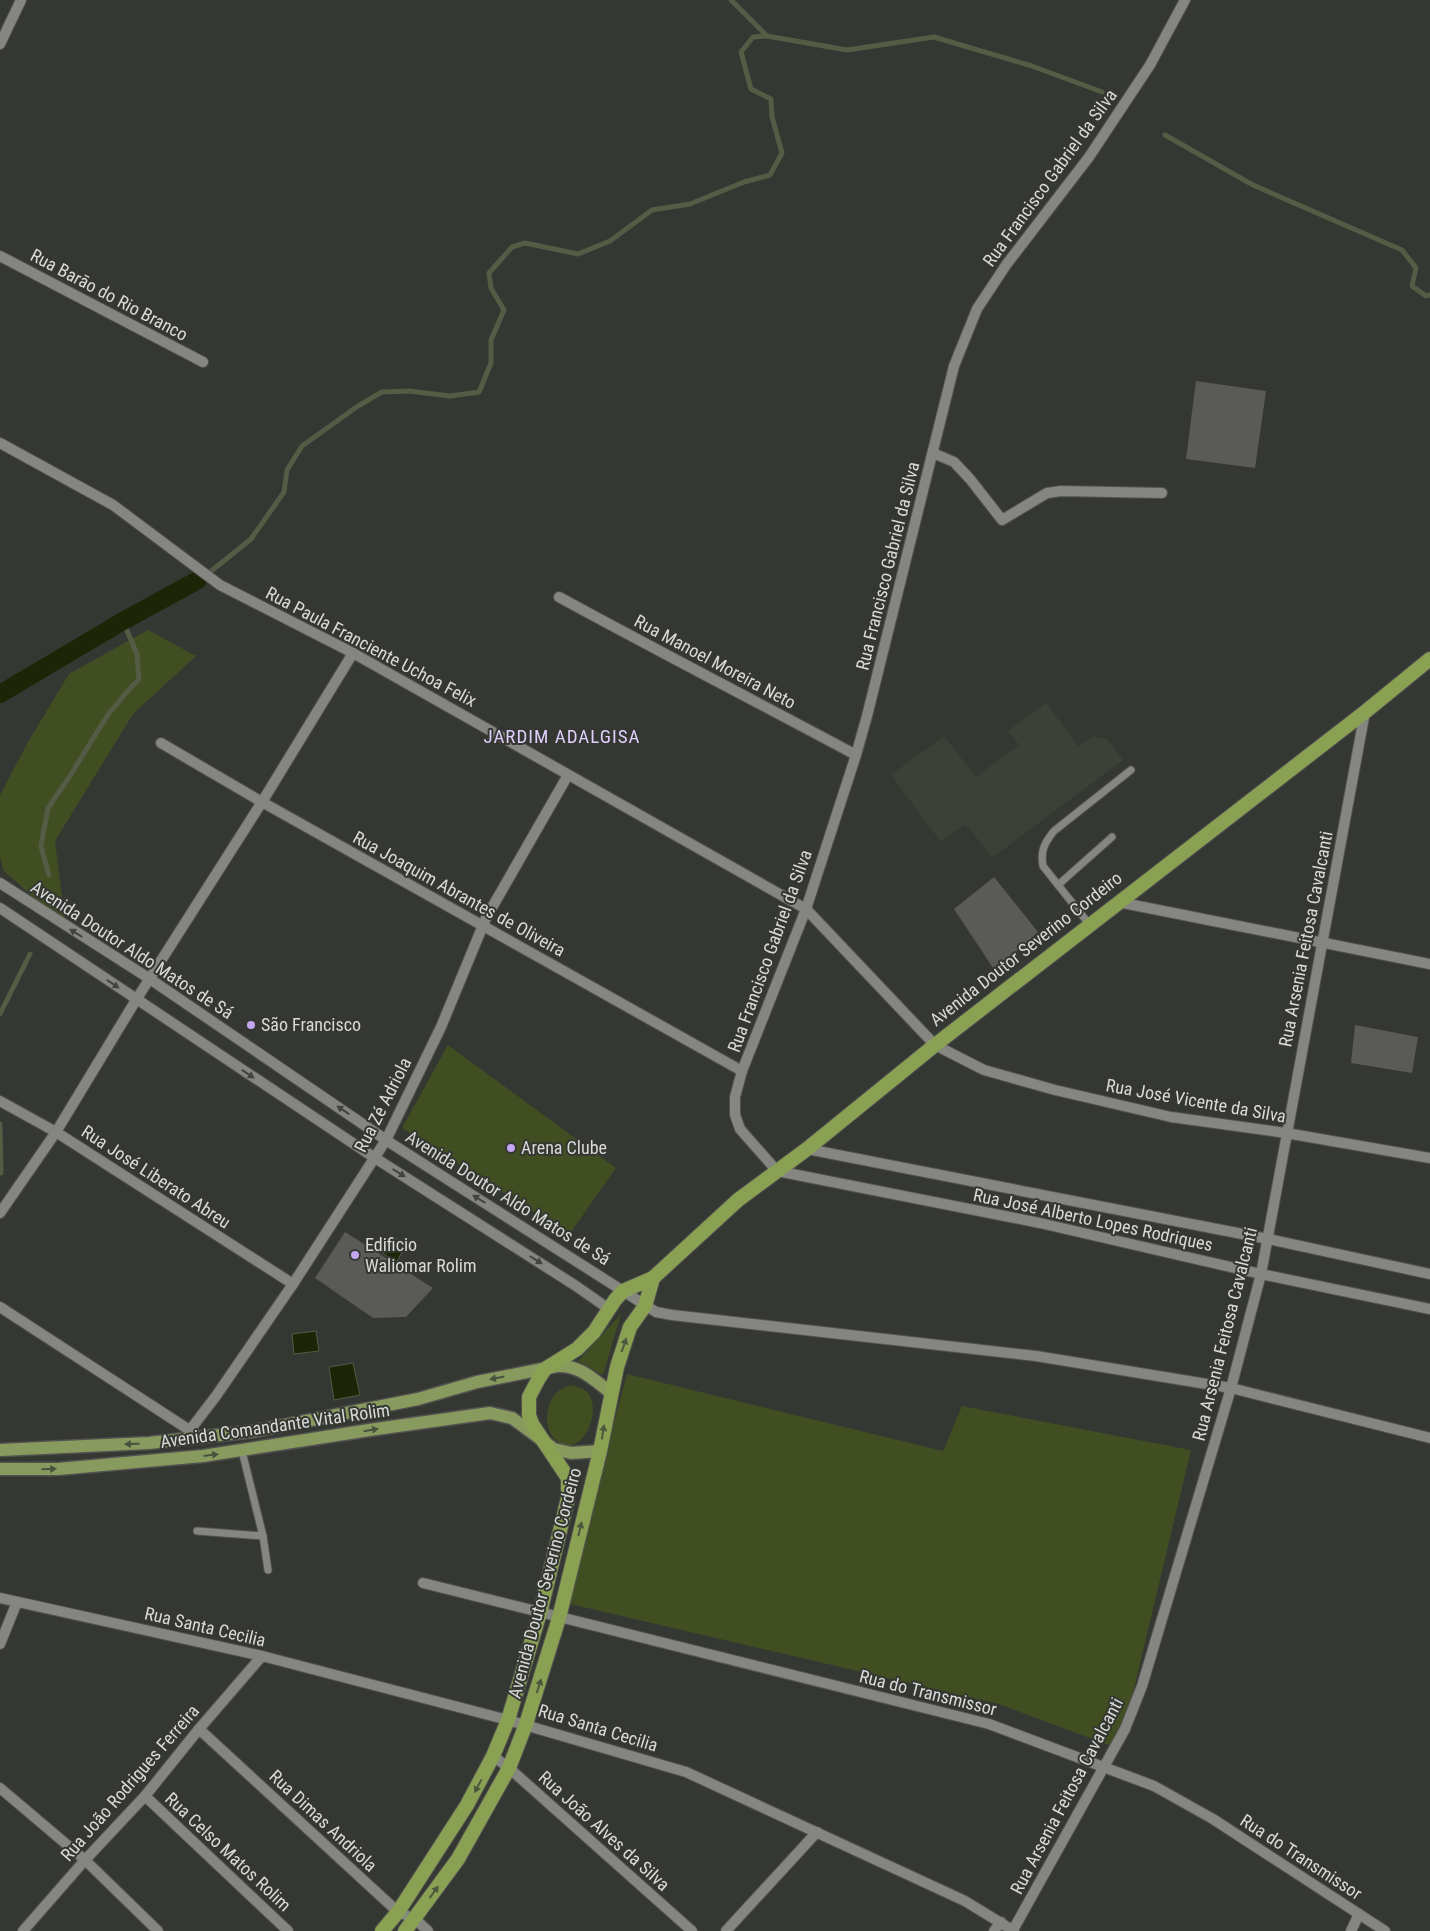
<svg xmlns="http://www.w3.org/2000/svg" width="1430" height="1931" font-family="'Roboto Condensed',sans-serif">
<rect width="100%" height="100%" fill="#353733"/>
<polygon fill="#3d4036" points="1046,703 1078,746 1093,736 1107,739 1123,760 992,858 969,828 964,825 941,842 891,775 944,736 976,777 1019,745 1008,731"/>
<g fill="#414e22">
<polygon points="148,630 196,656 133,714 55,841 66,927 3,870 0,856 0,795 28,742 69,674"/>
<polygon points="448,1045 616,1168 569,1235 402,1128"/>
<polygon points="621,1314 603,1375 578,1361"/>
<polygon points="627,1374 943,1451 962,1406 1191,1450 1126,1722 1111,1746 999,1704 566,1603"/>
<path d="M571 1385C576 1387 582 1388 586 1391 602 1404 588 1448 567 1445 539 1441 541 1391 571 1385Z"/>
</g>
<g fill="#1d2507" stroke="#555b45">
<polygon points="393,1237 406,1245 396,1263 383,1253"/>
<polygon points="316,1331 319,1351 294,1354 292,1334"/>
<polygon points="353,1363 360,1395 334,1400 329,1367"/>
</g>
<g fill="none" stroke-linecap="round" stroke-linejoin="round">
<g stroke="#555b45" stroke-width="5">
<polyline points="731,0 767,36 847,50 934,37 1032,66 1102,92"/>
<polyline points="1165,135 1253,185 1402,250 1416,268 1412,286 1426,296 1430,295"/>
<polyline points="210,572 251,539 284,492 287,470 302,446 358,406 382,392 409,391 450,396 479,392 491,363 491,340 504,310 491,288 489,273 512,247 525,243 578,254 610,241 652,210 690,204 744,182 770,175 782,153 772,117 771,99 751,89 741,52 753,37 767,36"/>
<polyline points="49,875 41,846 48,808 70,776 107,716 125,694 139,679 137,654 123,621"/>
<polyline points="0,1014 30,954"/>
<polyline points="0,1124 1,1173"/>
</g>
<polyline stroke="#1d2507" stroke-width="18" points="0,694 123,621 198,580"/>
</g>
<g fill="#5a5b57">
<polygon points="1196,381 1266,391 1255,468 1186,459"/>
<polygon points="994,877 1038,932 995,971 954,909"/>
<polygon points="1355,1025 1418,1037 1412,1073 1351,1063"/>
<polygon points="345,1232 433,1288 406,1317 373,1318 315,1278"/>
</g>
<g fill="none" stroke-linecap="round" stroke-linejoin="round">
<defs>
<g id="service">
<polyline points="1058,885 1112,837"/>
<path d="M1089 924 1043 866C1040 851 1045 842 1054 831L1131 770"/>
<polyline points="242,1451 263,1536 268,1570"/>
<polyline points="197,1531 263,1536"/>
</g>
<g id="minor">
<polyline points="1185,0 1150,65 1089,157 1006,265 977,309 954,366 867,716 856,755 806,909 742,1071 735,1097 735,1115 740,1129 777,1171 1040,1223 1261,1274 1430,1309"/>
<polyline points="0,44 21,0"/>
<polyline points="0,256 203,362"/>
<polyline points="0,443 113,505 220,585 353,653 806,909 935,1045 984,1070 1055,1090 1171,1117 1286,1133 1430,1158"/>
<polyline points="933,453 954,462 970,479 1002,520 1047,493 1061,491 1162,493"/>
<path d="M559 597C658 651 757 702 856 755"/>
<polyline points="161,743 262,802 742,1071"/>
<polyline points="0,883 150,979 392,1144 623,1291"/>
<polyline points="1118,902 1430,964"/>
<polyline points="0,908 375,1158 576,1286 609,1309"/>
<polyline points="0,1101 56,1132 293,1284"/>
<polyline points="807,1149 1268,1239 1430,1274"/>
<polyline points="0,1213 56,1132 136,1000 262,802 353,653"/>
<polyline points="0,1307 194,1433"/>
<polyline points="190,1430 216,1396 293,1284 386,1140 441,1027 486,918 568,775"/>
<polyline points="423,1583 989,1724 1154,1786 1213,1819 1385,1931"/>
<polyline points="0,1598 262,1656 508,1720"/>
<polyline points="0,1644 17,1602"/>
<polyline points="199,1729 398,1912 415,1919 428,1931"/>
<polyline points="493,1756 509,1768 692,1931"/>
<polyline points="0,1788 85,1860 158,1931"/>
<polyline points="145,1796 288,1931"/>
<polyline points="1013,1930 1125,1729 1142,1686 1231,1388 1261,1274 1365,712"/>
<polyline points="23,1931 85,1860 145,1796 199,1729 262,1656"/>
<polyline points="726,1931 817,1832"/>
<polyline points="994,1931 1001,1922"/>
<polyline points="1351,1931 1359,1914"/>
</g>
<g id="tertiary">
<polyline points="623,1291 656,1312 672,1315 1036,1356 1231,1388 1430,1438"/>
<polyline points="508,1720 686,1772 965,1901 1014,1931"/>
</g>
<g id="primary">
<path d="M0 1450 149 1443 255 1431 418 1399 477 1382 557 1366C580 1365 593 1379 610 1392"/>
<polyline points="0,1469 58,1469 203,1456 376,1429 490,1413 512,1418 554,1449 571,1453 600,1451"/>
</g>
<g id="trunk">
<polyline points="382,1931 398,1912 467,1805 493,1756 508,1720 540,1613 568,1498 568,1478 532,1424 529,1415 529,1397 539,1378 545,1369 577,1349 594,1332 615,1300 623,1291 653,1278 738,1200 807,1149 935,1045 1365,712 1430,659"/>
<polyline points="405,1931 458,1859 509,1768 526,1724 559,1618 600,1451 617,1367 630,1327 645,1306 653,1278"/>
</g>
</defs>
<use href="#service" stroke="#52534f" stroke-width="9"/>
<use href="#minor" stroke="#52534f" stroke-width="12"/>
<use href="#tertiary" stroke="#52534f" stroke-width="12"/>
<use href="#primary" stroke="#52534f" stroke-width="15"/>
<use href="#trunk" stroke="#52534f" stroke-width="16"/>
<use href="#service" stroke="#858682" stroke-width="7"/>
<use href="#minor" stroke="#858682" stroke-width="10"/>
<use href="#tertiary" stroke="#858682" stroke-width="10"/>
<use href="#primary" stroke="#899a5f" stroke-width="12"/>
<use href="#trunk" stroke="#8aa154" stroke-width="14"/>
</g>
<defs><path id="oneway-solid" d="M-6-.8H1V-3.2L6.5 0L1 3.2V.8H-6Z" transform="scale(1.25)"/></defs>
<g fill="#41433f">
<use href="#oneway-solid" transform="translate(76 933) rotate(-148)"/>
<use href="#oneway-solid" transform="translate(113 984) rotate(34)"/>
<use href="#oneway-solid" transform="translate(248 1074) rotate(34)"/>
<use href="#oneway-solid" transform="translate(343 1110) rotate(-146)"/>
<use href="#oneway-solid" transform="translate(399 1173) rotate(32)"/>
<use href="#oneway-solid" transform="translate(479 1199) rotate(-148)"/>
<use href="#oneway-solid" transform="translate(536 1260) rotate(32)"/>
</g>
<g fill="#4e573d">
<use href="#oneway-solid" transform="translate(624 1345) rotate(-71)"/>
<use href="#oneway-solid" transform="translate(603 1432) rotate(-81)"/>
<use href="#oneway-solid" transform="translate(580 1529) rotate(-77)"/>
<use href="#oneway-solid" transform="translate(539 1686) rotate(-72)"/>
<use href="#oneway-solid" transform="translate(478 1786) rotate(118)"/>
<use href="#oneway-solid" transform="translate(434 1892) rotate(-54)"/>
</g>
<g fill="#4a503e">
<use href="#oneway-solid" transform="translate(497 1378) rotate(169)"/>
<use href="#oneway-solid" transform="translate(371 1430) rotate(-9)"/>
<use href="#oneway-solid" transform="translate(132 1444) rotate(178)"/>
<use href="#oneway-solid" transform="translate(211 1455) rotate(-7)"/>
<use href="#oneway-solid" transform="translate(49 1469) rotate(-1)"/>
</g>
<g fill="#c5a6f0" stroke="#353733" stroke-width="2">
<circle cx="251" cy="1025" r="5"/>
<circle cx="511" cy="1148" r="5"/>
<circle cx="355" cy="1255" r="5"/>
</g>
<g text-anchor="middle" stroke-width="4" stroke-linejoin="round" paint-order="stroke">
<g font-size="18" fill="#d9dad7" stroke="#353733">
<text transform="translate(1050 178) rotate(-54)" y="6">Rua Francisco Gabriel da Silva</text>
<text transform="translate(109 295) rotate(28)" y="6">Rua Barāo do Rio Branco</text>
<text transform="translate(888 566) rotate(-76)" y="6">Rua Francisco Gabriel da Silva</text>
<text transform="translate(371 647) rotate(28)" y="6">Rua Paula Franciente Uchoa Felix</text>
<text transform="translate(715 662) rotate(28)" y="6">Rua Manoel Moreira Neto</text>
<text transform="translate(459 894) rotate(29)" y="6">Rua Joaquim Abrantes de Oliveira</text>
<text transform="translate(1306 939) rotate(-79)" y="6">Rua Arsenia Feitosa Cavalcanti</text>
<text transform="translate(1026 949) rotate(-38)" y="6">Avenida Doutor Severino Cordeiro</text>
<text transform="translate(132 950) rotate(33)" y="6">Avenida Doutor Aldo Matos de Sá</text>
<text transform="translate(770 951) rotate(-70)" y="6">Rua Francisco Gabriel da Silva</text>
<text transform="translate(1196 1101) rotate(10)" y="6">Rua José Vicente da Silva</text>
<text transform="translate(383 1105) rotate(-63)" y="6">Rua Zé Adriola</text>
<text transform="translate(156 1177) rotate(33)" y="6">Rua José Liberato Abreu</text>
<text transform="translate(508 1198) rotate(32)" y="6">Avenida Doutor Aldo Matos de Sá</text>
<text transform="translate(1093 1220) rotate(12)" y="6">Rua José Alberto Lopes Rodriques</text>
<text transform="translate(1225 1334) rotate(-76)" y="6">Rua Arsenia Feitosa Cavalcanti</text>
<text transform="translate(275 1426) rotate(-8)" y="6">Avenida Comandante Vital Rolim</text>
<text transform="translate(545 1583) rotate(-75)" y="6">Avenida Doutor Severino Cordeiro</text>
<text transform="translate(205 1627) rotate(13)" y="6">Rua Santa Cecilia</text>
<text transform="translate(928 1693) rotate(14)" y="6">Rua do Transmissor</text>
<text transform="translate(598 1728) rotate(17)" y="6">Rua Santa Cecilia</text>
<text transform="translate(130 1783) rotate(-49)" y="6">Rua João Rodrigues Ferreira</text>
<text transform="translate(1067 1796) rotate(-62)" y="6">Rua Arsenia Feitosa Cavalcanti</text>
<text transform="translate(323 1821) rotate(43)" y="6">Rua Dimas Andriola</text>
<text transform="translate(604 1831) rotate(42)" y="6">Rua João Alves da Silva</text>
<text transform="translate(228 1852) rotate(43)" y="6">Rua Celso Matos Rolim</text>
<text transform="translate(1301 1857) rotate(33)" y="6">Rua do Transmissor</text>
</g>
<g font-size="18" fill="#d9dad7" stroke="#353733" text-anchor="start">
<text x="261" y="1031">São Francisco</text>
<text x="521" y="1154">Arena Clube</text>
<text x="365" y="1251">Edificio<tspan x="365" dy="21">Waliomar Rolim</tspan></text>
</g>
<g font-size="19" letter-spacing="1" fill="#dfcef8" stroke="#353733">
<text x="562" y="743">JARDIM ADALGISA</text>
</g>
</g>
</svg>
